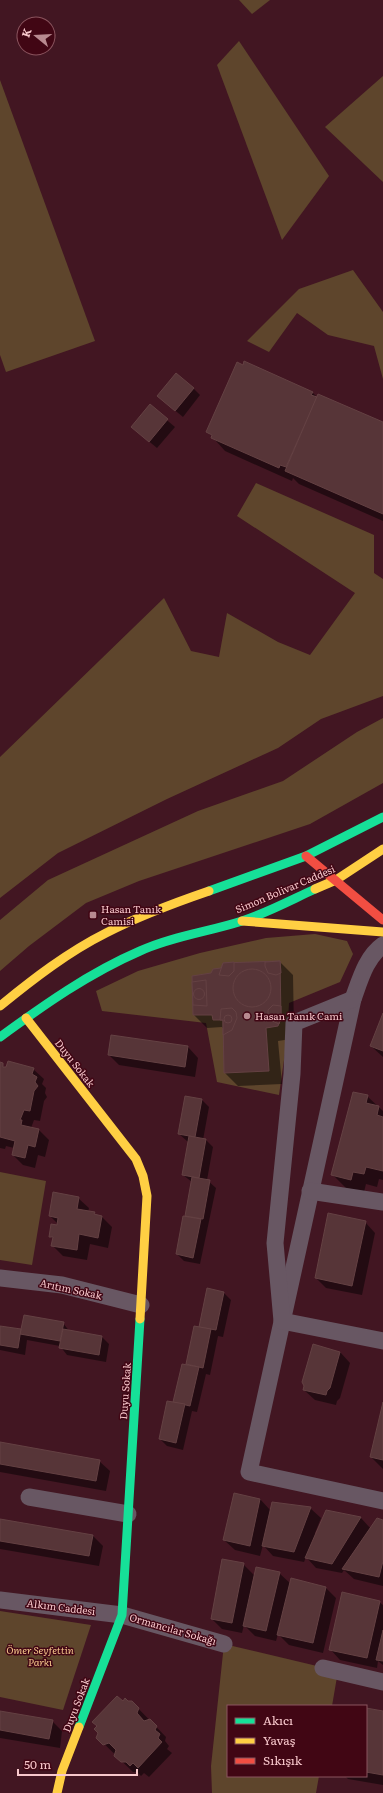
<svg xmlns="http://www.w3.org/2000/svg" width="383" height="1793" font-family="Literata,serif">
<rect width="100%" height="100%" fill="#421622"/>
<g fill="#5e452c">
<polygon points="239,0 270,0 252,14"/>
<polygon points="239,41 329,176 282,240 217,65"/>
<polygon points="383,76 383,182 325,127"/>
<polygon points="0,80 95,341 6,372 0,355"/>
<polygon points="353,270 383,312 383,379 374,346 328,335 297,313 269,352 247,341 299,289"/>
<polygon points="256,483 374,535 374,573 383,579 383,696 321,719 278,748 167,799 58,853 0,898 0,757 164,598 191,651 219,657 227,613 278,642 310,655 355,593 237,516"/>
<polygon points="383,718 383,783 310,824 139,881 86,903 29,946 0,971 0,920 48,880 198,811 283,781 357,732"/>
<polygon points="315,934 347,941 353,954 340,982 289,1003 287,1039 279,1095 217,1082 206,1023 102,1011 96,991 138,971 200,953 266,938"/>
<polygon points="0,1172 46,1181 32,1265 0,1260"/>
<polygon points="0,1611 91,1625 63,1710 0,1697"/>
<polygon points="224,1644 338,1671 332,1706 228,1706 228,1776 319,1776 316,1793 212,1793 211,1766"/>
</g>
<g fill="#0007">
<polygon points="193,388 200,395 183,417 166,403"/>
<polygon points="312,392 318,398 383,424 383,521 299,484 293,478 292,481 225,451 208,432"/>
<polygon points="150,406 175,427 157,448 140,434"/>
<polygon points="280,962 293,975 294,1031 291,1039 278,1041 282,1084 238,1086 225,1073 224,1030 222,1027 207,1028 194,1015"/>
<polygon points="383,1016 383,1057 371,1046"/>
<polygon points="112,1036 188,1047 198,1058 195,1077 119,1065 109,1055"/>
<polygon points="0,1063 7,1069 33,1069 44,1079 42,1084 46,1088 45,1093 47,1097 44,1101 40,1121 34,1120 31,1128 39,1130 49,1140 45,1157 38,1155 35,1168 23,1165 13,1155 14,1148 6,1146 5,1149 0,1148"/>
<polygon points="367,1096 383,1111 383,1180 379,1179 377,1187 366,1184 364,1192 346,1188 333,1175"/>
<polygon points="201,1099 209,1107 203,1140 206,1140 213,1147 207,1180 216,1188 200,1264 184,1261 177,1254 192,1182 183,1175 189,1142 187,1141 179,1134"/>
<polygon points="78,1198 89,1208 88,1212 102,1217 112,1227 108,1248 90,1244 87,1260 63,1256 52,1245 54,1240 50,1236 58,1224 50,1216"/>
<polygon points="365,1222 375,1233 362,1295 326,1288 316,1278"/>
<polygon points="224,1293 231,1300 223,1337 218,1336 210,1375 206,1374 197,1412 192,1411 183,1450 167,1446 160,1439 187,1366 195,1327 200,1328"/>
<polygon points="63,1323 70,1332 102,1337 109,1344 106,1362 67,1355 60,1346 27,1340 25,1355 0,1350 0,1327 22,1331"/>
<polygon points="340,1352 350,1363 340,1398 337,1401 336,1405 315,1400 304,1390"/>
<polygon points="383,1406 383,1469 371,1457"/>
<polygon points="0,1443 99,1461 110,1471 106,1491 0,1472"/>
<polygon points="260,1499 271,1511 310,1508 321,1518 315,1533 317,1534 327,1511 361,1518 371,1529 383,1521 383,1586 354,1579 344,1570 342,1573 316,1568 306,1557 304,1562 273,1556 263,1545 260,1556 235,1550 224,1540"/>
<polygon points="0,1520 93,1536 103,1546 99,1566 0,1549"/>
<polygon points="243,1564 254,1575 252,1584 279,1573 291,1584 292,1580 326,1588 336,1598 323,1653 289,1645 278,1634 276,1641 255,1636 244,1625 242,1633 222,1629 212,1619"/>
<polygon points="379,1602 383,1605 383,1665 378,1661 377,1668 340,1660 330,1649"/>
<polygon points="123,1702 132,1702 166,1737 165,1741 169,1746 167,1749 172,1753 149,1777 144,1773 141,1776 137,1772 133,1772 97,1737"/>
<polygon points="366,1709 383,1712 383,1785 348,1779 345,1776 366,1776"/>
<polygon points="0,1712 52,1721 62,1731 60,1748 0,1738"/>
</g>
<g fill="#573538" stroke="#644143">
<polygon points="244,361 313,392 311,395 317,397 286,467 280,465 279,468 211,438 212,435 206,432 237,362 243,365"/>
<polygon points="176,373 194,388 175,411 157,396"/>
<polygon points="318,394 383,422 383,514 285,471"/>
<polygon points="150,404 168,419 149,442 131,427"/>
<polygon points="280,961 281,1018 278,1026 266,1028 269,1071 224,1073 223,1020 213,1020 212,1015 193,1015 192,976 211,973 213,969 221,968 223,963"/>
<polygon points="280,961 281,973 276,975 268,973 265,966 265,962"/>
<polygon points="234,962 234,971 229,976 219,975 223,963"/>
<circle cx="252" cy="988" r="19"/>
<polygon points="206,980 207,1006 193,1005 192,982"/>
<circle cx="199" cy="994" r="5.5"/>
<polygon points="273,1005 281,1006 281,1018 279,1024 268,1019 268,1010"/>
<polygon points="232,1008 236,1012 237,1018 232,1030 223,1035 223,1020 220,1020 221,1009"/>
<polygon points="383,1013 383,1051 370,1046"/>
<circle cx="228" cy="1019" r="4"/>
<polygon points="111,1035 188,1046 185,1067 108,1055"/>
<polygon points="8,1061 34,1068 32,1074 37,1077 35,1082 38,1086 34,1091 30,1111 24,1110 20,1120 22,1120 21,1125 39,1129 35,1147 28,1145 25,1158 12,1155 15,1141 0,1137 0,1062 3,1063 3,1067 6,1067"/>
<polygon points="353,1092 368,1095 366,1103 379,1106 377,1115 383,1117 383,1171 366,1167 364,1174 353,1172 351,1180 331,1175"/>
<polygon points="185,1096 202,1099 195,1137 178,1134"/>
<polygon points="189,1136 206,1139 199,1178 182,1175"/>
<polygon points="192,1177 210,1180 203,1219 185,1216"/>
<polygon points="53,1192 79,1197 77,1209 95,1212 94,1214 102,1216 98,1238 79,1234 77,1250 51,1246 53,1237 49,1237 51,1224 57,1225 58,1218 49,1216"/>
<polygon points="328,1213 366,1221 352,1286 315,1278"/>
<polygon points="183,1216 201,1219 193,1258 176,1254"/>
<polygon points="207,1288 224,1292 216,1330 199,1327"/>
<polygon points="24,1315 64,1322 60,1341 20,1334"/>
<polygon points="0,1326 21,1329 18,1348 0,1345"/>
<polygon points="194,1326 211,1329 203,1368 186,1364"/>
<polygon points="63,1329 102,1336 99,1355 59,1348"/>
<polygon points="313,1344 340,1352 330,1388 327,1391 326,1395 303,1390 304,1386 302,1382"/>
<polygon points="182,1364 199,1367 190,1406 173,1402"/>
<polygon points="167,1401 185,1404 176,1443 159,1439"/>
<polygon points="383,1402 383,1460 370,1457"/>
<polygon points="0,1442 100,1460 96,1481 0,1464"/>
<polygon points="234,1493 260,1499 250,1546 223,1540"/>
<polygon points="272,1502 311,1507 294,1552 262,1546"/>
<polygon points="326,1510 361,1517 332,1564 305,1558"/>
<polygon points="377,1518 383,1520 383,1561 379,1577 342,1569"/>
<polygon points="0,1519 93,1535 89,1556 0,1541"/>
<polygon points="222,1559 244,1563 232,1623 211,1619"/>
<polygon points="256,1567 280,1572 266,1631 243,1626"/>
<polygon points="291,1578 326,1587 313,1643 277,1635"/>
<polygon points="342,1592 380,1601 367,1658 329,1650"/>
<polygon points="383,1630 383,1661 376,1660"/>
<polygon points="117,1696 123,1701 125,1698 128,1701 132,1701 139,1708 137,1713 144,1721 150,1719 157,1726 155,1730 160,1734 158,1738 162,1742 138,1768 133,1763 130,1766 126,1762 121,1762 114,1756 116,1750 109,1743 103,1745 96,1738 98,1733 94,1729 97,1726 92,1722"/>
<polygon points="366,1708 383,1711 383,1775 366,1772"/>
<polygon points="0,1711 53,1720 49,1739 0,1730"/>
</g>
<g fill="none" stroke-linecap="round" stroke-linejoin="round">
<g stroke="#685763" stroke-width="17">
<path d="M383 945C366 957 360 980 353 999L249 1472 383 1501"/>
<polyline points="353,999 294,1023 292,1074 275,1243 282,1321 383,1341"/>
<polyline points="310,1191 383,1202"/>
<polyline points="0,1278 62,1285 141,1305"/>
<polyline points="29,1497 128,1514"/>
<polyline points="0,1600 122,1615 224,1644"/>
<polyline points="323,1668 383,1682"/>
</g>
<g stroke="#16e098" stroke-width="9">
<polyline points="209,891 306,856 383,817"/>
<path d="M0 1037C44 1005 89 973 140 951 173 936 208 932 242 921 267 913 291 900 315 889"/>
<polyline points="79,1727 122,1615 140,1319"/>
</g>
<g stroke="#ffcf43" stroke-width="9">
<polyline points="315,889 336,880 383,849"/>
<polyline points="242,921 383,932"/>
<path d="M0 1006C33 979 68 952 106 933 139 916 174 903 209 891"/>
<polyline points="26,1018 136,1159 143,1176 147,1196 140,1319"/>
<polyline points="57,1793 62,1771 79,1727"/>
</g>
<polyline stroke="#f24e42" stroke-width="9" points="306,856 383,920"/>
</g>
<g fill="#b88a90" stroke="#410614" stroke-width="1.5">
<rect x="89" y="911" width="8" height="8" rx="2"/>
<circle cx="247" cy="1016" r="4"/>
</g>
<g text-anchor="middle" stroke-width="3" stroke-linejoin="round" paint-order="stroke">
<g font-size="10" fill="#f8c8cc" stroke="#410614">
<text transform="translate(285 889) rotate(-23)" y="4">Simon Bolivar Caddesi</text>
<text transform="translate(75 1063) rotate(52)" y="4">Duyu Sokak</text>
<text transform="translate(71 1289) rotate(12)" y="4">Arıtım Sokak</text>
<text transform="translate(125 1391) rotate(-86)" y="4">Duyu Sokak</text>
<text transform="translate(61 1607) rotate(7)" y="4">Alkım Caddesi</text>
<text transform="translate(173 1629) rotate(16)" y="4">Ormancılar Sokağı</text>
<text transform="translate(76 1705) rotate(-69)" y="4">Duyu Sokak</text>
</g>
<g font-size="10" fill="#f8c8cc" stroke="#410614" text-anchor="start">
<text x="101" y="913">Hasan Tanık<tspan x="101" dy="12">Camisi</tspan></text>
<text x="255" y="1020">Hasan Tanık Cami</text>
</g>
<g font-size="10" font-style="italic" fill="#f9cb8e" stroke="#410614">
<text x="40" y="1654">Ömer Seyfettin<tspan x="40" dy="12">Parkı</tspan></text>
</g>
</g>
<rect x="227" y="1705" width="140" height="72" fill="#410614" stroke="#8a545e"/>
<rect x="235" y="1718" width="20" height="6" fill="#16e098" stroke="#8a545e"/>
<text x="263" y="1725" font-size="12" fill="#f8c8cc">Akıcı</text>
<rect x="235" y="1738" width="20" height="6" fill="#ffcf43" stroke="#8a545e"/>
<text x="263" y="1745" font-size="12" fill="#f8c8cc">Yavaş</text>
<rect x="235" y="1758" width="20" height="6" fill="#f24e42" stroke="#8a545e"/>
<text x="263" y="1765" font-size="12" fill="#f8c8cc">Sıkışık</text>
<g transform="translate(36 36) rotate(288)"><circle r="19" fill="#410614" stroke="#8a545e"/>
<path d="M0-3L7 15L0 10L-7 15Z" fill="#b88a90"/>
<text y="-6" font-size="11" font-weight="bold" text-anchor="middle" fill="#f8c8cc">K</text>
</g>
<path d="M18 1769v6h119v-6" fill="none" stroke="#f8c8cc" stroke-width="2"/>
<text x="24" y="1769" font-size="12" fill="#f8c8cc" stroke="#410614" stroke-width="3" paint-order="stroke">50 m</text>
</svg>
